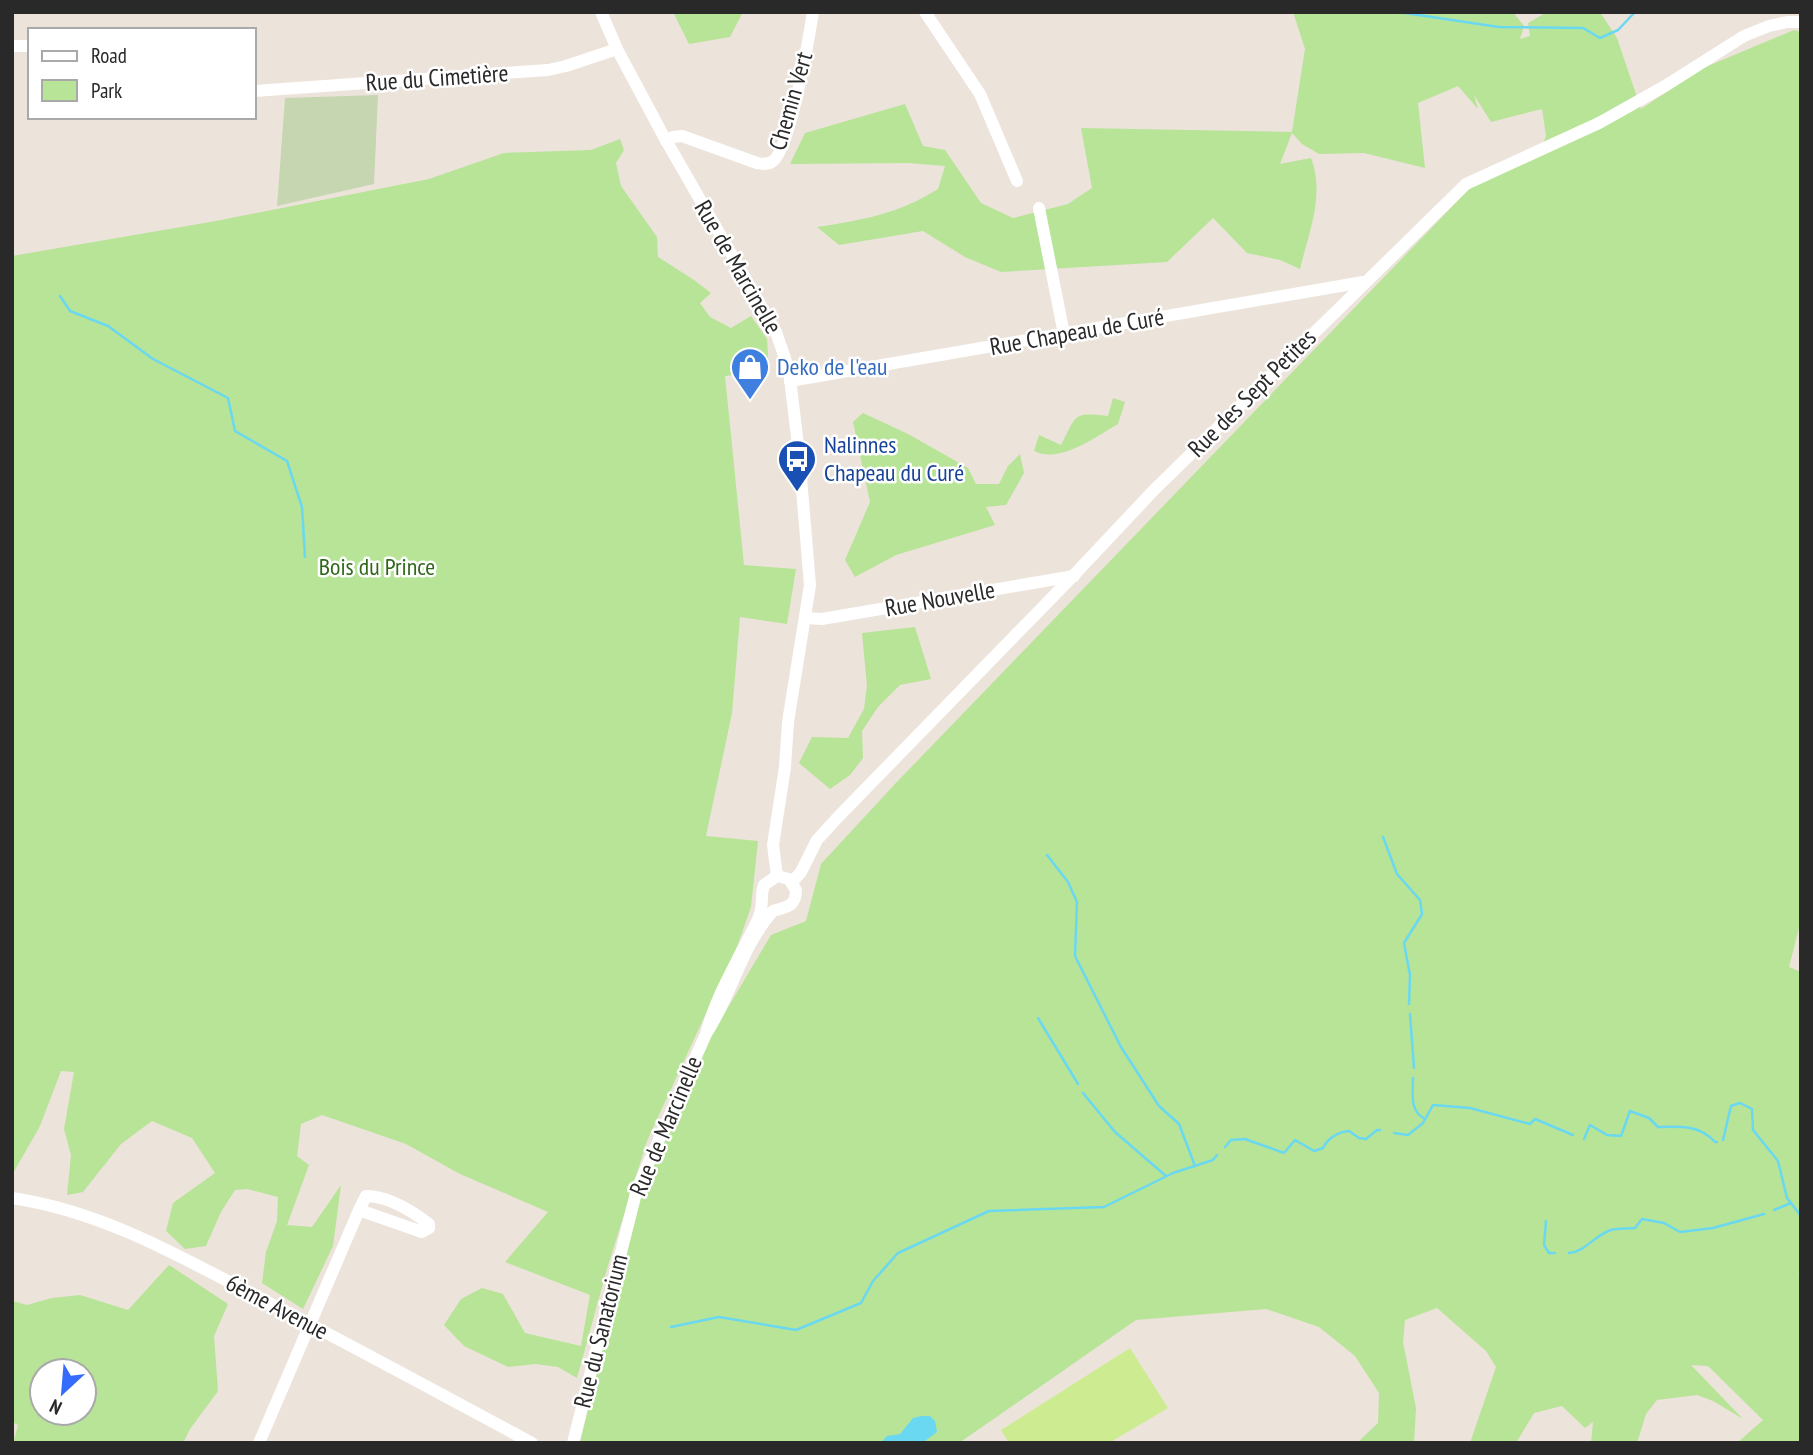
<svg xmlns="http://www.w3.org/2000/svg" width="1813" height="1455" font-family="'PT Sans Narrow',sans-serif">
<rect width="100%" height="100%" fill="#ece3db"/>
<g fill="#b7e496" fill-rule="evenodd">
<polygon points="673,12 743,12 730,37 689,44"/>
<path d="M1293 12H1513L1524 26 1520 39 1530 36 1528 23 1547 12H1600L1617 38 1641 109 1701 69 1794 30 1801 32V920L1789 967 1801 972V1271L1798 1274 1801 1278V1443H1737L1763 1420 1708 1366 1691 1365 1743 1419 1713 1401 1697 1395 1657 1400 1646 1414 1637 1443H1591L1593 1422 1585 1428 1562 1406 1534 1413 1516 1443H1470L1496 1367 1486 1351 1437 1308 1405 1320 1403 1342 1416 1408 1414 1443H1357L1378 1423 1379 1393 1355 1356 1319 1327 1266 1309 1136 1320 959 1443H580L640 1193 710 1038 771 935 806 921 821 864 894 785 1472 186 1539 155 1546 136 1542 109 1491 122 1474 95 1478 109 1458 86 1418 103 1425 168 1364 153 1319 154 1302 144 1292 133 1280 164 1311 158C1325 195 1309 232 1300 269L1280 260 1247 253 1213 218 1167 262 1001 272 965 257 923 231 839 245 817 227C863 220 898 214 938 189L945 166 908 163 790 164 805 133 905 104 923 146 945 150 981 203 1013 218 1068 204 1092 188 1081 128 1292 132 1305 49Z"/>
<polygon points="620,139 624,150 616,163 621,186 657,237 658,257 694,280 711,293 700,303 710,317 731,328 751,316 767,339 769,370 725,376 744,565 796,569 787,624 740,617 732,713 706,836 758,841 751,907 738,944 647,1141 607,1269 577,1378 558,1367 536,1364 508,1367 464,1346 444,1325 461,1299 482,1288 503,1294 525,1333 581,1346 590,1295 505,1262 548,1212 460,1174 406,1144 322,1115 301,1124 297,1156 309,1165 287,1225 312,1227 341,1185 333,1246 303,1309 262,1283 266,1252 277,1221 278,1197 247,1189 235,1190 221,1212 206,1246 185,1249 166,1231 173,1203 215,1173 192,1138 152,1121 121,1144 83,1192 67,1195 71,1155 64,1129 74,1072 61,1071 40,1126 12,1175 12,256 216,221 429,179 504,153 591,150"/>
<path d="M1113 398 1125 402 1118 424C1095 437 1060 464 1034 451L1039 435 1061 445C1077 415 1072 412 1108 416Z"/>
<polygon points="863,413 908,434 968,468 976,484 999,484 1008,466 1020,454 1024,473 1006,505 986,507 995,525 896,555 855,577 845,560 870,502 853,422"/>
<polygon points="915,627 931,679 900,685 878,707 862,731 863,758 850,775 830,789 799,763 812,737 848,738 864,709 867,686 862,633"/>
<path d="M169 1265 228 1304 214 1336 218 1391 190 1429 183 1443H13L18 1425 12 1422V1301L27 1305 52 1298 80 1295 128 1310ZM42 1371H84V1413H42Z"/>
</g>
<polygon fill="#c6d6b1" points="378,95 374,184 277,206 285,98"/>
<polygon fill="#cdec91" points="1130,1348 1168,1408 1109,1443 1009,1443 1001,1430"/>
<polygon fill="#6bd8f1" points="921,1416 930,1416 935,1421 937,1432 925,1441 880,1443 887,1436 900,1434 913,1418"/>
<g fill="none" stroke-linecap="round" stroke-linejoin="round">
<g stroke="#6bd8f1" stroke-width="2.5">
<polyline points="1398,12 1499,27 1583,28 1600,38 1618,30 1635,12"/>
<polyline points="60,296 70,311 108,326 153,359 228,398 235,431 287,461 302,507 305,557"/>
<polyline points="1383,837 1397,874 1420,900 1422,914 1404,943 1410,975 1409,1004"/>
<polyline points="1047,855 1068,882 1077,902 1075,956 1121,1047 1159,1106 1179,1124 1195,1166"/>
<polyline points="1410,1014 1414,1068"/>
<polyline points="1038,1018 1078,1084"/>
<path d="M1413 1078C1413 1093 1409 1111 1425 1119"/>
<polyline points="1083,1093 1115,1132 1166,1176"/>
<polyline points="1394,1133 1408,1135 1423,1123 1433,1105 1470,1108 1530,1124 1535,1119 1573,1135"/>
<path d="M1584 1139 1590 1125 1607 1135 1621 1136 1630 1111 1649 1118 1658 1127C1681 1126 1699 1125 1715 1142H1717"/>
<polyline points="1723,1140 1731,1106 1740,1103 1752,1109 1753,1130 1778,1161 1787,1198 1801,1216"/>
<path d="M1225 1147 1231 1140 1245 1139 1284 1153 1295 1140 1314 1151 1323 1148C1328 1138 1338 1132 1349 1131L1359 1138 1366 1139 1377 1130H1380"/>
<polyline points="1774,1210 1791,1203"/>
<polyline points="1546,1221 1544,1245 1549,1253 1555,1253"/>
<path d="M1569 1253C1585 1252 1595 1235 1611 1230 1618 1228 1627 1229 1635 1228L1642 1219 1664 1223 1680 1232 1713 1228 1764 1214"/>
<polyline points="671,1327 719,1317 796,1330 861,1303 873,1281 898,1253 989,1211 1104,1207 1173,1173 1213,1160 1217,1155"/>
</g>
<g stroke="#fff" stroke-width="12">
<polyline points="601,12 617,49 663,135 776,332 789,370 799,454 810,585 788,722 785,767 773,845 777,876"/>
<polyline points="925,12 980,94 1017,181"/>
<polyline points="12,46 30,46"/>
<polyline points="254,91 548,70 566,66 617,49"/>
<path d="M666 141 673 137 682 136 757 163C763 164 768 165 773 161 790 149 809 37 813 12"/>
<polyline points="1039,208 1064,334"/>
<polyline points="790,381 1363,282"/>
<polyline points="805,618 822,619 1074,576"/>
<polyline points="792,882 801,872 817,840 839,816 1074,575 1153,491 1466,184 1599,123 1665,86 1744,36 1769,26 1787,22 1801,22"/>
<path d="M12 1198C100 1211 176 1254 254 1295 347 1343 439 1393 532 1443"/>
<path d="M259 1443 359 1210 366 1196C387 1196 412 1211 429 1224V1228L422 1232 359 1210"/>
<path d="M573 1443 637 1189 706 1034C731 996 742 945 773 911 786 907 796 907 796 890L789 879 777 876 764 885C760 896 764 904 759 917 741 956 717 992 706 1034"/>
</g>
</g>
<defs>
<symbol id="shop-pin" viewBox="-11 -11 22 30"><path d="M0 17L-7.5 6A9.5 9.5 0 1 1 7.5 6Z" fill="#3f7fe0" stroke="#fff"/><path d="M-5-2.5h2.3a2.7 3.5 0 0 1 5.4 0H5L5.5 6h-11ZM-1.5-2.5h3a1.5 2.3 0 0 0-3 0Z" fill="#fff"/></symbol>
<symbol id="bus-pin" viewBox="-11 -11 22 30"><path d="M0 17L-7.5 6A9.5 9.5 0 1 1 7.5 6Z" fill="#1a4fb4" stroke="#fff"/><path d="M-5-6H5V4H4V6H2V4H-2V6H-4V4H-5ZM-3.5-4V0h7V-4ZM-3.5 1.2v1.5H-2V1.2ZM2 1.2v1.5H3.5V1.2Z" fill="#fff"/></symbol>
</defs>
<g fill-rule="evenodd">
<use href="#shop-pin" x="728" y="345" width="44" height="60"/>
<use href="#bus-pin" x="775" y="437" width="44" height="60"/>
</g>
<g text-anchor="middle" stroke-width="5" stroke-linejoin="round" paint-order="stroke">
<g font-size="24" fill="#292929" stroke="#fff">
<text transform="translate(437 78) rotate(-4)" y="8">Rue du Cimetière</text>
<text transform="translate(791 101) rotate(-74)" y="8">Chemin Vert</text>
<text transform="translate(738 267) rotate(60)" y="8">Rue de Marcinelle</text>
<text transform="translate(1077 332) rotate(-10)" y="8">Rue Chapeau de Curé</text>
<text transform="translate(1252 393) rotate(-45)" y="8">Rue des Sept Petites</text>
<text transform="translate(940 599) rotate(-10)" y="8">Rue Nouvelle</text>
<text transform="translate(666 1126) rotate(-67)" y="8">Rue de Marcinelle</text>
<text transform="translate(277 1307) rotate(28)" y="8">6ème Avenue</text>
<text transform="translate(601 1331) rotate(-76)" y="8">Rue du Sanatorium</text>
</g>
<g font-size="24" fill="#366cbe" stroke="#fff" text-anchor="start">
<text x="777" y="375">Deko de l'eau</text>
</g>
<g font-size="24" fill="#164399" stroke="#fff" text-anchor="start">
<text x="824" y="453">Nalinnes<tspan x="824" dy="28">Chapeau du Curé</tspan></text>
</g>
<g font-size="24" fill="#2f6818" stroke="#fff">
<text x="377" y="575">Bois du Prince</text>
</g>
</g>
<rect width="1813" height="1455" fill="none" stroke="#292929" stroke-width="28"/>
<rect x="28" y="28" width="228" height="91" fill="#ffffff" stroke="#a9a9a9" stroke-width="2"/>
<rect x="42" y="51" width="35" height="10" fill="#ffffff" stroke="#a9a9a9" stroke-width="2"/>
<text x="91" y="63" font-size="21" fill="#292929">Road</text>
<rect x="42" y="80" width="35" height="21" fill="#b7e496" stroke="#a9a9a9" stroke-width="2"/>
<text x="91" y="98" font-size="21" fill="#292929">Park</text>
<g transform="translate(63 1392) rotate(206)"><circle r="33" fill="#ffffff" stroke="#a9a9a9" stroke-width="2"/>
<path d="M0-5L12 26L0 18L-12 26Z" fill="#366cfe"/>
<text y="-10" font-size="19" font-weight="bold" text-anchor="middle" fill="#292929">N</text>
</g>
</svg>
